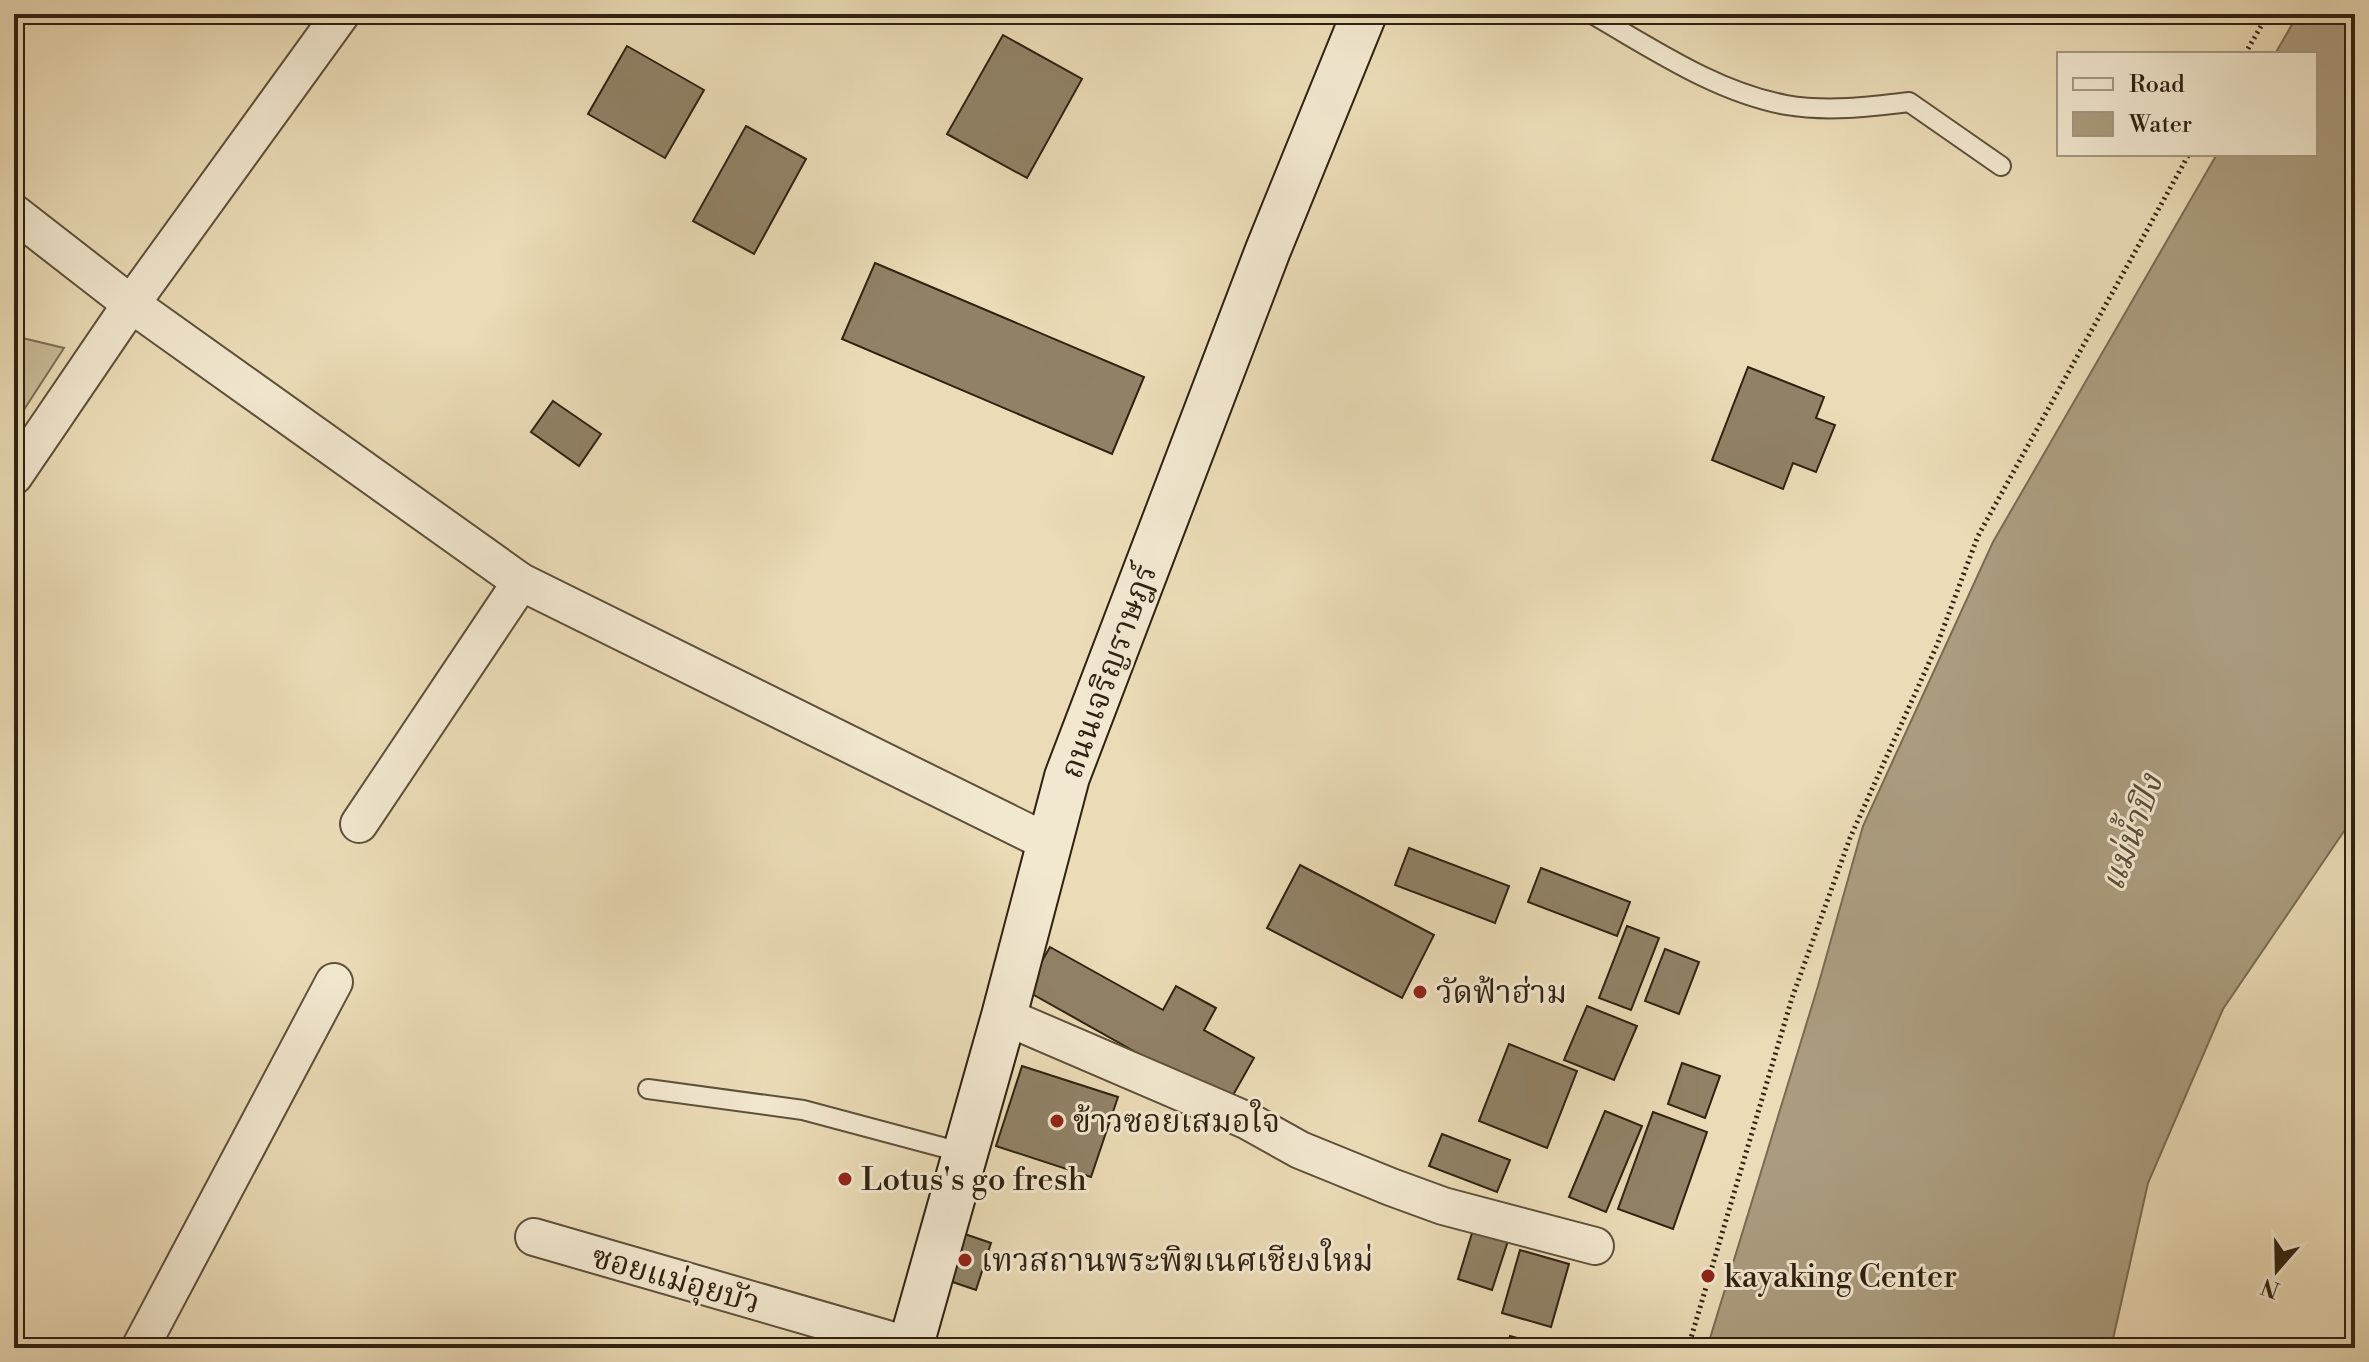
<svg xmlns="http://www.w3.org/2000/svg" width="2369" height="1362" font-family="'Libre Bodoni','Noto Serif Thai',serif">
<rect width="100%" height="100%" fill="#ebdcb7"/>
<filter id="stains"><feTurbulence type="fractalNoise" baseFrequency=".0025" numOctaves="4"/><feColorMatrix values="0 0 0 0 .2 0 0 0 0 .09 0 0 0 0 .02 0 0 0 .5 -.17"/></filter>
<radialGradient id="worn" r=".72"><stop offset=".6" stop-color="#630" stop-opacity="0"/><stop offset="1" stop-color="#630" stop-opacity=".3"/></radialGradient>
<polygon fill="#cbbc9b" stroke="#7d6e56" stroke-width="2" points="14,336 64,348 14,425"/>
<polygon fill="#ab9c7f" stroke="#796b53" stroke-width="2" points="2298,14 2355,14 2355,815 2223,1009 2148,1183 2111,1348 1707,1348 1818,986 1863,826 1993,542 2217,154 2315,154 2315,54 2275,54"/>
<g fill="#918267" stroke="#2f2111" stroke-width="2">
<polygon points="1003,35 1082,79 1027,178 947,134"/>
<polygon points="627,46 704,90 665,158 588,114"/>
<polygon points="746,126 806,159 754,254 693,221"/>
<polygon points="875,263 1144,377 1112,454 842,339"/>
<polygon points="1748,367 1824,397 1816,418 1835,425 1816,472 1793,463 1783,489 1712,460"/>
<polygon points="553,401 601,434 579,466 531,432"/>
<polygon points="1409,848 1509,886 1495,923 1395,885"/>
<polygon points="1300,865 1434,935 1402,998 1267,928"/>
<polygon points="1541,868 1630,902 1617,936 1528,902"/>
<polygon points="1627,926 1659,938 1631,1010 1599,998"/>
<polygon points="1050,947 1163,1010 1176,986 1216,1008 1204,1030 1254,1058 1228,1104 1025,990"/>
<polygon points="1665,949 1699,962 1679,1014 1645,1001"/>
<polygon points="1587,1006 1637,1026 1614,1080 1564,1060"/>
<polygon points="1509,1044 1577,1071 1547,1148 1479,1121"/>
<polygon points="1682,1063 1720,1076 1705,1118 1668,1104"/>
<polygon points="1022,1066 1118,1097 1091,1177 996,1146"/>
<polygon points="1605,1111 1642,1126 1606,1212 1569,1197"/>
<polygon points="1653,1112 1707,1132 1673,1229 1618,1209"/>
<polygon points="1442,1134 1510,1160 1497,1192 1429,1166"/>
<polygon points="953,1230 991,1243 976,1290 938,1277"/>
<polygon points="1473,1230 1508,1241 1492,1290 1458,1279"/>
<polygon points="1520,1250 1569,1264 1551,1327 1502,1313"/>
<polygon points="1510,1336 1551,1347 1550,1348 1507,1348"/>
</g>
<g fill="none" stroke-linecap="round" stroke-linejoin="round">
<defs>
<g id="service">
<path d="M1592 14C1653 49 1716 92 1786 105 1827 112 1868 107 1909 102L2001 166"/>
<polyline points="648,1089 803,1110 964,1153"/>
</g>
<g id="minor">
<polyline points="14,213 131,304 521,582 1049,843"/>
<polyline points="14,476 131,304 341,14"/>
<polyline points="359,824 521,582"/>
<polyline points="1004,1016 1248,1121 1300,1150 1391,1187 1443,1206 1595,1246"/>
<polyline points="534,1237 911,1346"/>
<polyline points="140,1348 334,982"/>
</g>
<polyline id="secondary" points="910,1348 1004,1016 1067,777 1268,250 1364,14"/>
</defs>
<use href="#service" stroke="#5e503a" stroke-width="22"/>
<use href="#minor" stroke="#5e503a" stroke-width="40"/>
<use href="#secondary" stroke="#2f2111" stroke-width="48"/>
<g stroke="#2f2111" stroke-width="5" stroke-dasharray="2 4" stroke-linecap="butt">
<polyline points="2245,54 2268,14"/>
<polyline points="1688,1348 1792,998 1850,838 1937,645 1978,536 2189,154"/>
</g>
<use href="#service" stroke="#f2e8d0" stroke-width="18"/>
<use href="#minor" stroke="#f2e8d0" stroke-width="36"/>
<use href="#secondary" stroke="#f2e8d0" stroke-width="44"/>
</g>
<g fill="#8f2418" stroke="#f2e8d0" stroke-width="3">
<circle cx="1420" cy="992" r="8"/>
<circle cx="1057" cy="1121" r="8"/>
<circle cx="845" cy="1179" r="8"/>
<circle cx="965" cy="1260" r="8"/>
<circle cx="1708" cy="1276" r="8"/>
</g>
<g text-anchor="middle" stroke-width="6" stroke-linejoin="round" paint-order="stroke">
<g font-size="32" fill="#2f2111" stroke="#f2e8d0">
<text transform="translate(1108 671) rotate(-70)" y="11">ถนนเจริญราษฎร์</text>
<text transform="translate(676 1279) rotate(16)" y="11">ซอยแม่อุยบัว</text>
</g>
<g font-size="32" fill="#2f2111" stroke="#f2e8d0" text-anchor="start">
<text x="1436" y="1003">วัดฟ้าฮ่าม</text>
<text x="1073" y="1132">ข้าวซอยเสมอใจ</text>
<text x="861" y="1190">Lotus's go fresh</text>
<text x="981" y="1271">เทวสถานพระพิฆเนศเชียงใหม่</text>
<text x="1724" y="1287">kayaking Center</text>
</g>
<g font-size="34" font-style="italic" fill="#5a4c38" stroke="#f2e8d0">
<text transform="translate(2131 832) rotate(-70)" y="12">แม่น้ำปิง</text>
</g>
</g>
<rect width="2369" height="1362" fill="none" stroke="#ebdcb7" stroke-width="48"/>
<rect x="16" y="16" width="2337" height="1330" fill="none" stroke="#2f2111" stroke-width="4"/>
<rect x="24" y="24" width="2321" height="1314" fill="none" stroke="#2f2111" stroke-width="2"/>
<rect x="2057" y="52" width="260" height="104" fill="#f2e8d0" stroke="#a49884" stroke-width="2"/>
<rect x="2073" y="78" width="40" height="12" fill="#f2e8d0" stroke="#a49884" stroke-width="2"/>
<text x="2129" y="92" font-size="24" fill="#2f2111">Road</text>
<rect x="2073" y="112" width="40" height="24" fill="#ab9c7f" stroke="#a49884" stroke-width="2"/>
<text x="2129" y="132" font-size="24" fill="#2f2111">Water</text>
<g transform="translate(2277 1270) rotate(200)" stroke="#f2e8d0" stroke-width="6" paint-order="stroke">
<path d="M0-6L14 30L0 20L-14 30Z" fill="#2f2111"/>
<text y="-12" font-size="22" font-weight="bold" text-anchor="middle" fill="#2f2111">N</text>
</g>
<rect width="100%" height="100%" filter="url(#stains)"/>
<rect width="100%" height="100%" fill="url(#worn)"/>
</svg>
